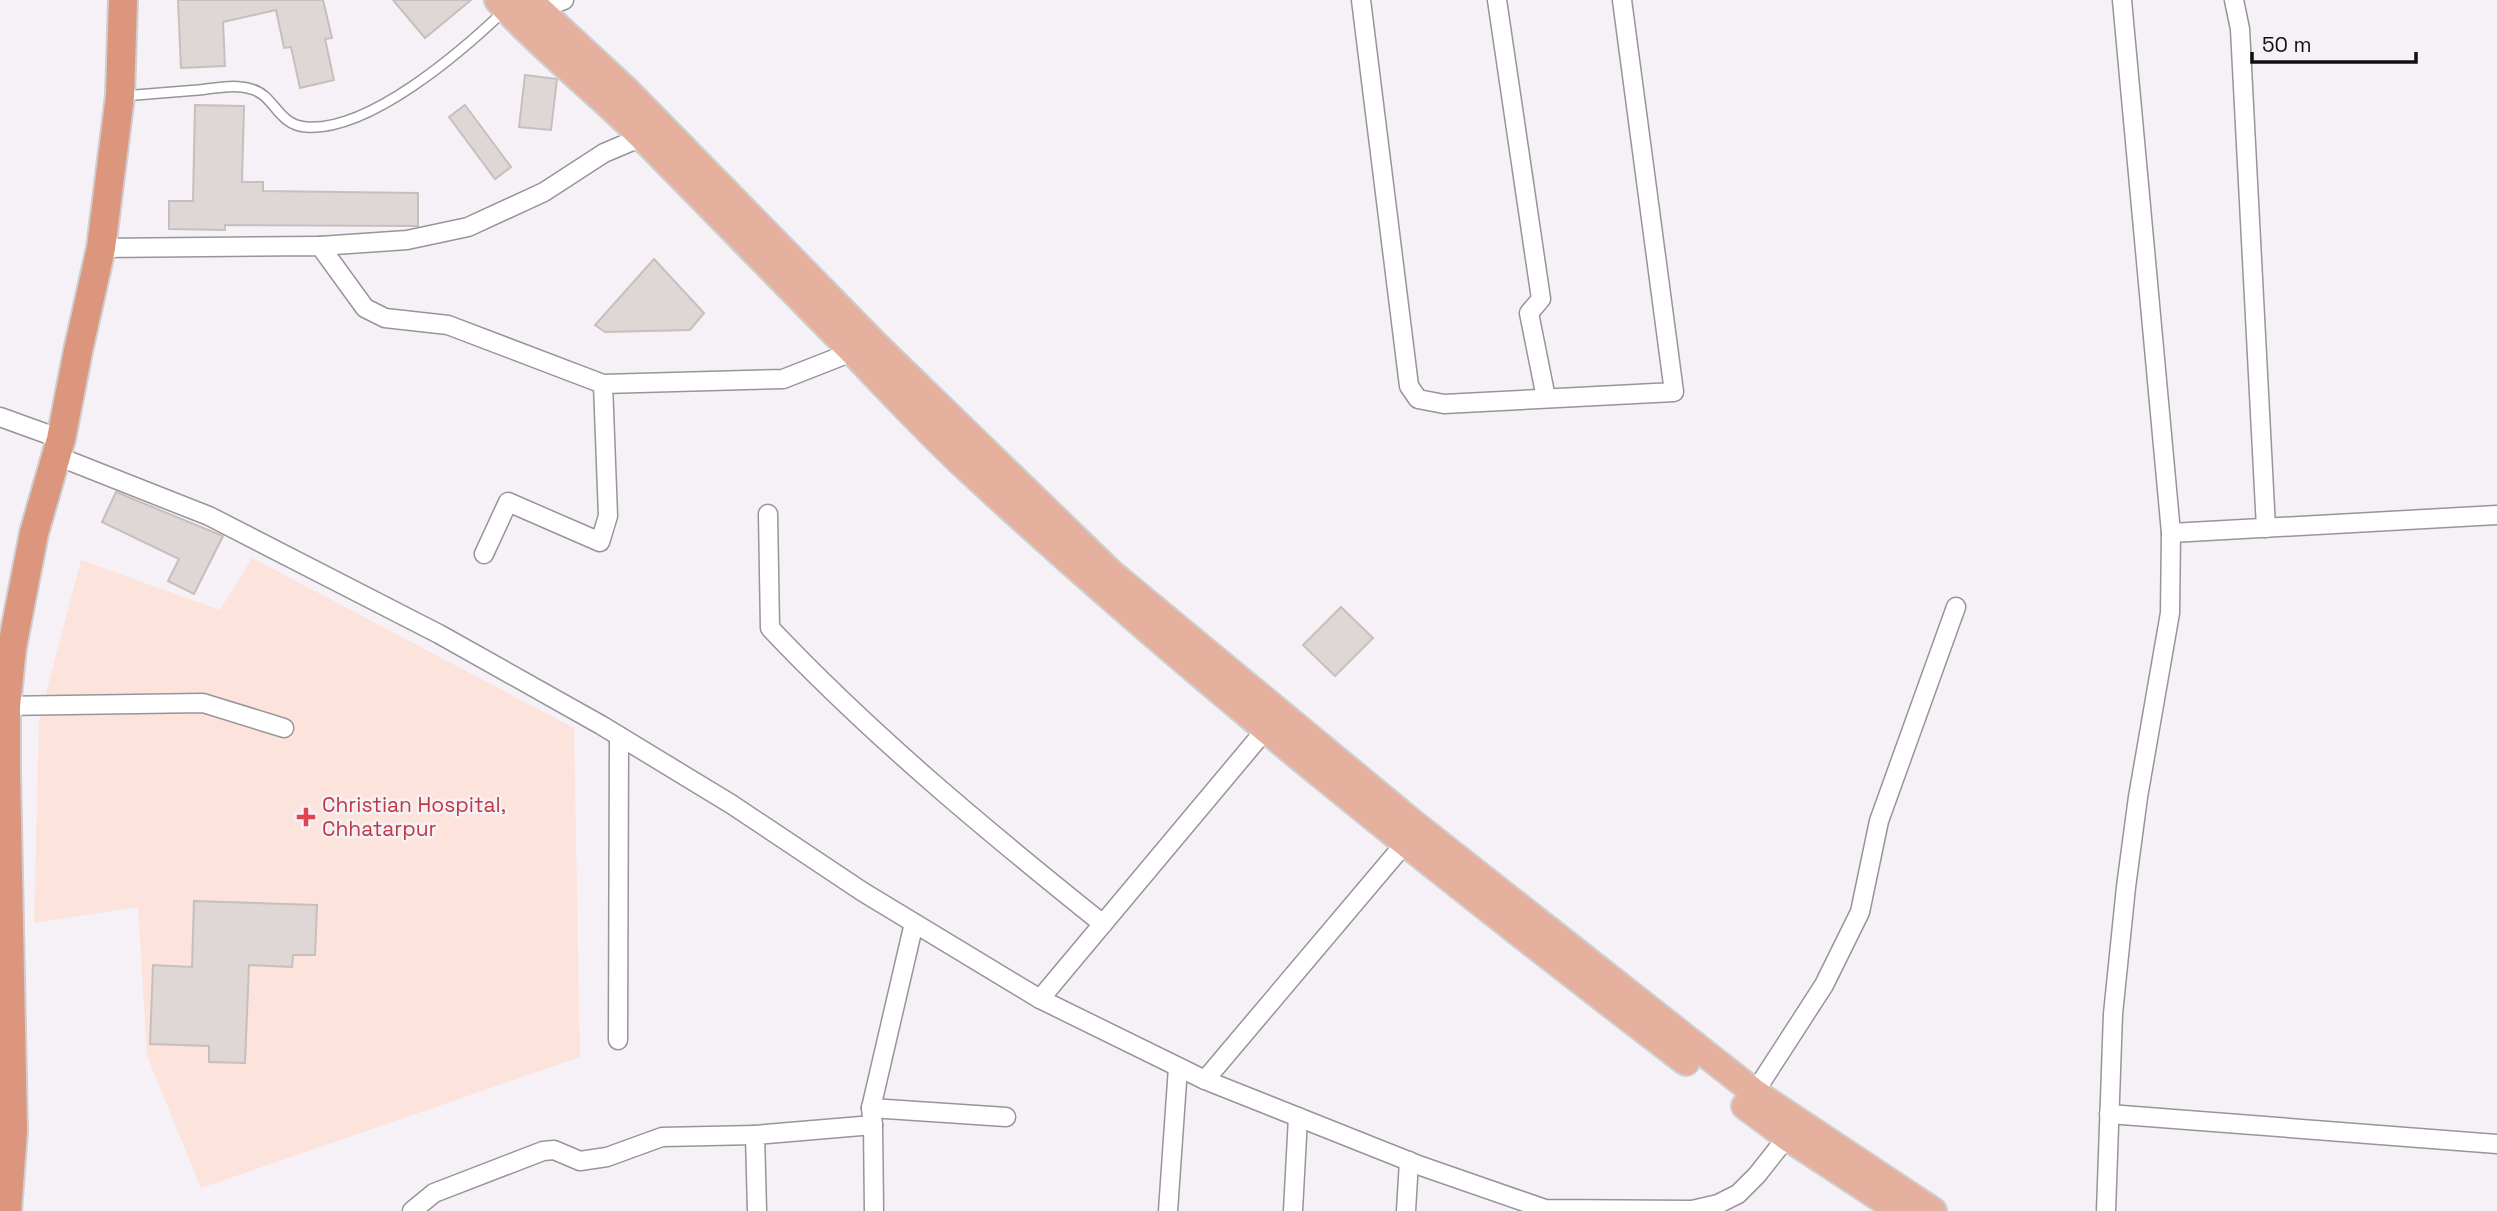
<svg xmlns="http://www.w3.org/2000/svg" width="2497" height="1211" font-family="'Space Grotesk',sans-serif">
<rect width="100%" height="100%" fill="#f6f1f6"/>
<polygon fill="#fce3db" points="252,558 574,728 580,1057 201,1188 147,1056 138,907 34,923 39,720 81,560 220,610"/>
<g fill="#ded7d5" stroke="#c6bfbd" stroke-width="2">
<polygon points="178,0 323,0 332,38 325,39 334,80 300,88 291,47 284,48 276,10 223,22 225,66 181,68"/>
<polygon points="393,0 471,0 425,38"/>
<polygon points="525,75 557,79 551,130 519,127"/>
<polygon points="195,105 244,106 242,182 263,182 263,191 418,193 418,226 225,225 225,230 169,229 169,201 193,201"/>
<polygon points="465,105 511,167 495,179 449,117"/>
<polygon points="654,259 704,313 690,330 605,332 595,325"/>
<polygon points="116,492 223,536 194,594 168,581 179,559 102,522"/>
<polygon points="1341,607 1373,638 1335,676 1303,645"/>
<polygon points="194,901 317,905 315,955 293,955 292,967 249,965 245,1063 209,1062 209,1046 150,1044 153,965 192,967"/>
</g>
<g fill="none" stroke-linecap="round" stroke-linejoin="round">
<defs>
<path id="service" d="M123 96C148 94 173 92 198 90 215 88 235 84 251 89 275 95 277 125 306 127 369 132 461 52 505 10"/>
<g id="minor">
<polyline points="1361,0 1409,386 1418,399 1444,404 1674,392 1622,0"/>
<polyline points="1497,0 1541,299 1529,313 1546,398"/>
<polyline points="2122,0 2171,533 2497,515"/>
<polyline points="2234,0 2240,29 2266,528"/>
<polyline points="533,16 539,9 564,0"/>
<polyline points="320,246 407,240 468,227 544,192 604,153 642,137"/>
<polyline points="101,248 320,246 365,308 385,318 448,325 603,384 783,379 852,352"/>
<polyline points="0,417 61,439"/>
<polyline points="57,456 209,516 439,634 601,725 731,804 863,892 1040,999 1205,1080 1421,1166 1545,1209 1692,1210 1718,1204 1738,1194 1757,1175 1787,1137"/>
<path d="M768 514 770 628C872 736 987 831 1103 924"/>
<polyline points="484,554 508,502 600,542 608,516 603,384"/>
<polyline points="0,706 203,703 284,728"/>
<polyline points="1040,999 1266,729"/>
<polyline points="618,1040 619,736"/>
<polyline points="1205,1080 1406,842"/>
<polyline points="1749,1101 1824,985 1860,912 1879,821 1956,607"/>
<polyline points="871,1108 914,923"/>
<polyline points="2109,1114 2497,1144"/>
<polyline points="412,1211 434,1193 543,1151 554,1150 580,1161 607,1157 662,1137 755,1135"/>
<polyline points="757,1211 755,1135 873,1125"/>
<polyline points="874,1211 873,1125 871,1108 1006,1117"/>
<polyline points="1168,1211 1178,1067"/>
<polyline points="1293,1211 1298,1117"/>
<polyline points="1406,1211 1409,1161"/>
<polyline points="2106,1211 2113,1014 2126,887 2138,797 2170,613 2171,533"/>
</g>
<g id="primary">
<path d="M498 0C543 50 597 91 643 138 712 209 782 279 851 350 890 391 928 432 969 470 1196 680 1440 874 1686 1062"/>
<polyline points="529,0 627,91 877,346 1111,573 1414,824 1754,1092 1933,1211"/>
<polyline points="1745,1106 1787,1137 1900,1211"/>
</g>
<polyline id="trunk" points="7,1211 13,1131 6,771 6,706 12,647 34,533 61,439 78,351 101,248 120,96 123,0"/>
</defs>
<use href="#service" stroke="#989499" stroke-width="12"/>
<use href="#minor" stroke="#989499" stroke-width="21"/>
<use href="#primary" stroke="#cfcfcf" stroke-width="30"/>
<use href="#trunk" stroke="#cfcfcf" stroke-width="32"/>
<use href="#service" stroke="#fff" stroke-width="9"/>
<use href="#minor" stroke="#fff" stroke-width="18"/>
<use href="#primary" stroke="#e5b09e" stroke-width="26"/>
<use href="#trunk" stroke="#dc967e" stroke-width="28"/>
</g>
<path fill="#e0444e" stroke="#f6f1f6" stroke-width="2.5" d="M302.5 806.5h7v7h7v7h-7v7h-7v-7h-7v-7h7z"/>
<g text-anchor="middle" stroke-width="5" stroke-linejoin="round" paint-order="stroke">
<g font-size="21" fill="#be3a42" stroke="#f6f1f6" text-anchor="start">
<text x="322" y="812">Christian Hospital,<tspan x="322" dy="24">Chhatarpur</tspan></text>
</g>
</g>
<path d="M2252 52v10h164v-10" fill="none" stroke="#100f10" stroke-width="3.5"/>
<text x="2262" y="52" font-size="21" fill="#100f10" stroke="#f6f1f6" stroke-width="5" paint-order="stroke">50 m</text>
</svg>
